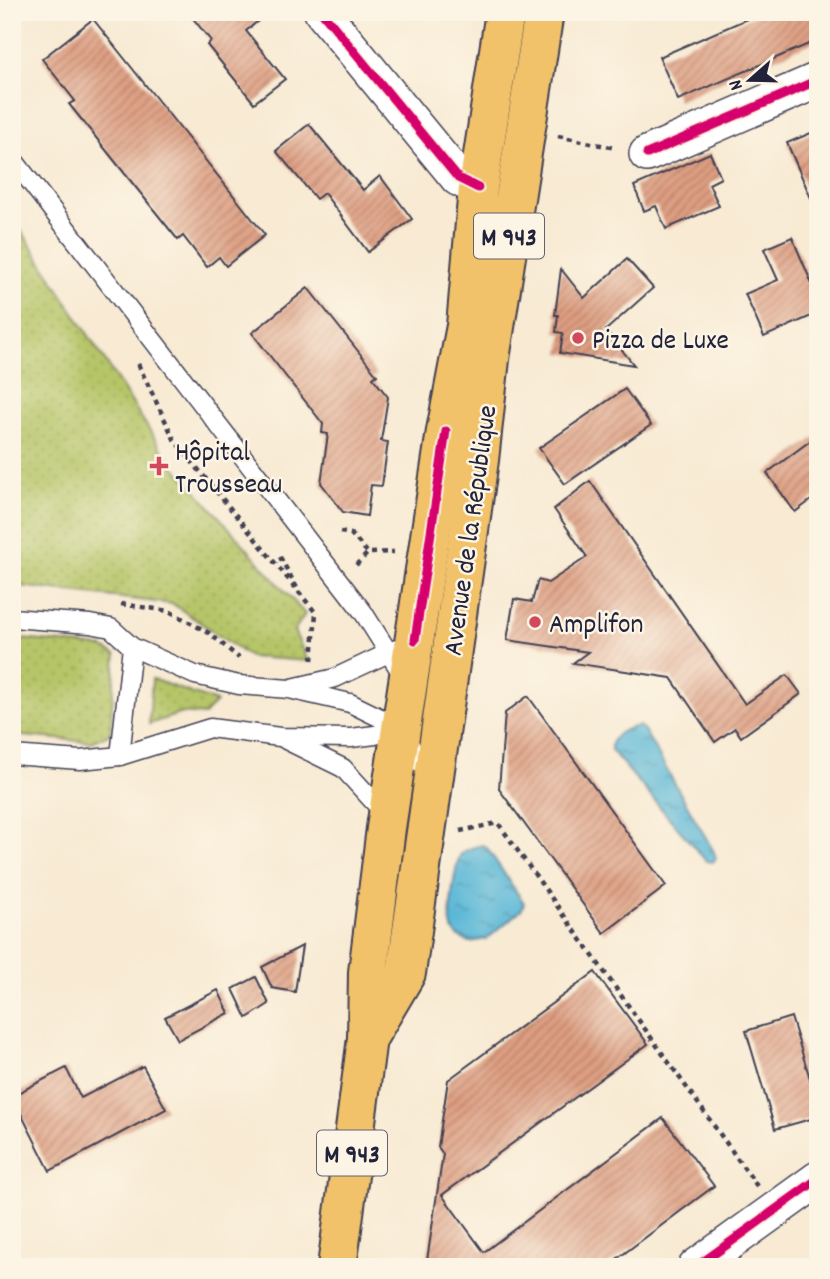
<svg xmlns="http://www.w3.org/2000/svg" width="830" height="1279" font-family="Dekko,sans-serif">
<defs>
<pattern id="grass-dots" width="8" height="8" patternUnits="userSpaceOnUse" patternTransform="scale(1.75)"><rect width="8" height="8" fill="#b6c568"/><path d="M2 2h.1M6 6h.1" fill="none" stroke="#9ca95b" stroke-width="1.8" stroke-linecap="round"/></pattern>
<pattern id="water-ripples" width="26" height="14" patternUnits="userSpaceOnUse" patternTransform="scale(1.75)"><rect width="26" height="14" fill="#59b7d7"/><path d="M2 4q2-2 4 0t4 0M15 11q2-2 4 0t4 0" fill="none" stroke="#4994b0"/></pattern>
<pattern id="building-hatch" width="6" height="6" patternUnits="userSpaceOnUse" patternTransform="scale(1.75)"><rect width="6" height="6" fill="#de9e81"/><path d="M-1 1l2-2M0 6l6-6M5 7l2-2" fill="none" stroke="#b4806b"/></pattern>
</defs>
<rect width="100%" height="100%" fill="#fcf5e5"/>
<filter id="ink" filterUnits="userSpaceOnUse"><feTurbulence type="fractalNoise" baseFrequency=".0143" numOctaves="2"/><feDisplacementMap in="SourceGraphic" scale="14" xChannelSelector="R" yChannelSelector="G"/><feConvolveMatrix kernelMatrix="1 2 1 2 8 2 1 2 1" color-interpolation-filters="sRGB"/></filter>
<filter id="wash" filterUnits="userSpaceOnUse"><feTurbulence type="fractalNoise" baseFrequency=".00686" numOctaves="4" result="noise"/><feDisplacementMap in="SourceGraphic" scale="28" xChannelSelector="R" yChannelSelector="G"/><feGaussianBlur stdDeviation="1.57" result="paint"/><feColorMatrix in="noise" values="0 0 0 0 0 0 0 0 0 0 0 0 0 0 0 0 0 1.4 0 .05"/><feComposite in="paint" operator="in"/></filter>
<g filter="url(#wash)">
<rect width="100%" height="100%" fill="#f8ead3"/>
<g fill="url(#grass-dots)" stroke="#6c7452" stroke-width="2">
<polygon points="12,216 168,459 305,614 294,631 308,661 250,657 173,604 12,585"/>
<polygon points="12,638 102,647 116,655 110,733 92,742 12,735"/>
<polygon points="152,679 216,702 204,715 182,713 149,724"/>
</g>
<g fill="url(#water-ripples)" stroke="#3e6c89" stroke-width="2">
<path d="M639 726 644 730 714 852 716 858 713 862 706 861 611 750C609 736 625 728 639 726Z"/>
<path d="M483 845 487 848 524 903 522 909 487 939 469 942C461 939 452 933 451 924 449 913 455 859 462 853 468 849 476 846 483 845Z"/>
</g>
<g id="blocks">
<g fill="url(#building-hatch)">
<polygon points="188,12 269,12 246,31 285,79 254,103 207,45 211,41"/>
<polygon points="763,12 818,12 818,40 678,100 659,57"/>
<polygon points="93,19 265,235 226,266 219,257 207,267 183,236 178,240 69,104 75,101 42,59"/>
<polygon points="309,124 363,190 380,176 412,219 368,252 324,193 316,199 276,151"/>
<polygon points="818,130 818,214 787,143"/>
<polygon points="710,153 721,178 709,184 719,206 666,229 656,206 644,211 634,186"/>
<polygon points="792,237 818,298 818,313 764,337 745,294 778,280 764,249"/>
<polygon points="627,259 653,288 606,330 634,365 560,353 563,333 556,332 558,315 555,315 561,269 584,298"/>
<polygon points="308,288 377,375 373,378 388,397 381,441 388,442 382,486 371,485 367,516 343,512 321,483 328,434 322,433 323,424 252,333"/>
<polygon points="625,389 651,425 565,484 539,448"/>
<polygon points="818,435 818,495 795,512 767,473"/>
<polygon points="590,481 745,704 787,675 801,694 741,737 735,728 715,742 671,678 573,663 588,652 507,640 514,599 532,602 538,580 548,583 587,557 554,509"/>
<polygon points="528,696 666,886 604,933 499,789 505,713"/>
<polygon points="302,946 295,992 272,988 262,967"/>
<polygon points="595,972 648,1044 442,1195 484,1252 663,1118 714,1186 606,1267 426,1267 443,1154 438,1147 448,1080"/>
<polygon points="256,977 269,1004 247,1018 233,989"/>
<polygon points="218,990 229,1013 178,1040 165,1017"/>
<polygon points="791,1017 813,1088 818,1087 818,1117 775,1129 746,1031"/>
<polygon points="143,1066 166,1109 50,1171 12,1096 66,1068 81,1098"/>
</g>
</g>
</g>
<g filter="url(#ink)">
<use href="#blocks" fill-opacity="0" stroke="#424052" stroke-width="2"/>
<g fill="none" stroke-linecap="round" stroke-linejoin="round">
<defs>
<g id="lane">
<polyline points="12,158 363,612 404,677"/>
<polyline points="12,618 90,624 111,628 132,647 195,675 239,685 289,689 350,703 401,728 419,762"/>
<polyline points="292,688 335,678 397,649"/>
<polyline points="286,740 343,768 385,814"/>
<polyline points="12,755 80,760 120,756 210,728 280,737 351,738 375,735 401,727"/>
<polyline points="120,756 132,647"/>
</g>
<g id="street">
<polyline points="322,12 458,178 478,188"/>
<polyline points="647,154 818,80"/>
<polyline points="696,1267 818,1179"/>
</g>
<g id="primary">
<polyline points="368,1037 406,973 479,460 490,359 544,12"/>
<polyline points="337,1267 367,1038 368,972 386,828 446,431 466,326 478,188 505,12"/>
</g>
</defs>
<use href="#lane" stroke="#424052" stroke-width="21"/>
<use href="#street" stroke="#424052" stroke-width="38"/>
<use href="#primary" stroke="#424052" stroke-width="42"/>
<g stroke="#424052" stroke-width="4.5" stroke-dasharray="5 5" stroke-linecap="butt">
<polyline points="558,136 615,148"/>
<polyline points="138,364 175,441 316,613 312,660"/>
<polyline points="340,532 351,534 368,553"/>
<polyline points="280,557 297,588"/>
<polyline points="356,565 368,553 394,552"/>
<polyline points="121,604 169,611 209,633 239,658"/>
<polyline points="460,831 498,823 757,1186"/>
</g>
<use href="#lane" stroke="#fff" stroke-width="18"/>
<use href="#street" stroke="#fff" stroke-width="35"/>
<use href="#primary" stroke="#f2c26a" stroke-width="38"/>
<defs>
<g id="cycleway">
<polyline points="322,12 458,178 478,188"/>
<polyline points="647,154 818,80"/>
<polyline points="415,640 446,431"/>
<polyline points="696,1267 818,1179"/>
</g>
</defs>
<use href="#cycleway" stroke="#fcf5e5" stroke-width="13"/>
<use href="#cycleway" stroke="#d6006c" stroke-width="9"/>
</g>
</g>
<g fill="#d1495b" stroke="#fcf5e5" stroke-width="2.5">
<circle cx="578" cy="338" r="7"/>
<path d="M155.5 455.5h7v7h7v7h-7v7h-7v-7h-7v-7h7z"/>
<circle cx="535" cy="622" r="7"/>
</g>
<g text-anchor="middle" stroke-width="5" stroke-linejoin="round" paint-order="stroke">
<g fill="#fcf5e5" stroke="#63616e" stroke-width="2">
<rect x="474" y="213.5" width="70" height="45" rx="5"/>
<rect x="317" y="1130.5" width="70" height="45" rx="5"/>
</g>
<g font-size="26" font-weight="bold" fill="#22223b">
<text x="509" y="245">M 943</text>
<text x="352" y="1162">M 943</text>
</g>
<g font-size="28" fill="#22223b" stroke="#fcf5e5" text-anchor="start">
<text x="592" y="348">Pizza de Luxe</text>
<text x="175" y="460">Hôpital<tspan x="175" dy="32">Trousseau</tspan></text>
<text x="549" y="632">Amplifon</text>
</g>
<g font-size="28" fill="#22223b" stroke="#fcf5e5">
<text transform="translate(468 530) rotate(-82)" y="10">Avenue de la République</text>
</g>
</g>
<rect width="830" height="1279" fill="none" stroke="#fcf5e5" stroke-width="42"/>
<g transform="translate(750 80) rotate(250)" stroke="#fcf5e5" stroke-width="5" paint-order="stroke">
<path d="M0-5L12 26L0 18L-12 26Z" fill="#22223b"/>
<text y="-10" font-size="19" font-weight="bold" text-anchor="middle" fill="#22223b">N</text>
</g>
</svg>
